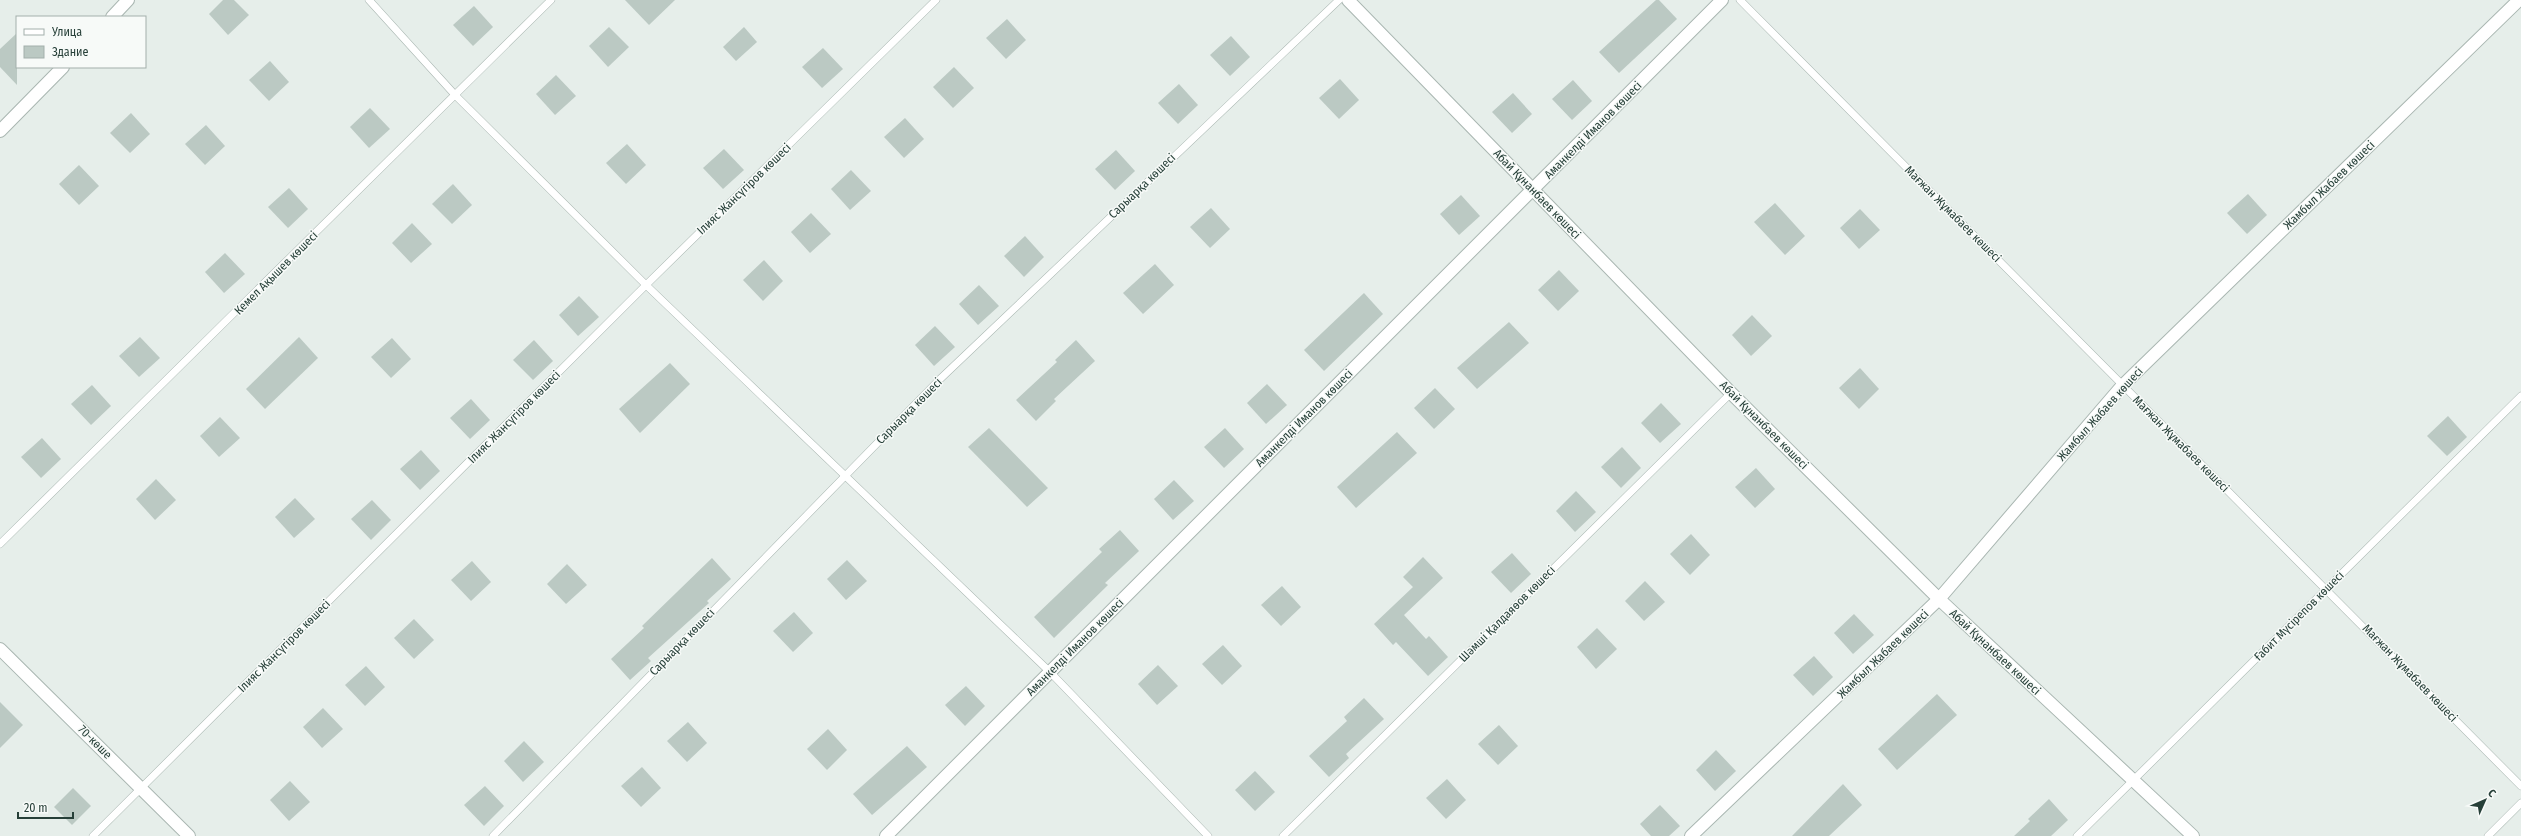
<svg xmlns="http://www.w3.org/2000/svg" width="2521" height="836" font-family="'Fira Sans Condensed',sans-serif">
<rect width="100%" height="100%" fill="#e6eeea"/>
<g fill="#bbc9c3">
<polygon points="223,0 234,0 249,15 228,35 209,14"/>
<polygon points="625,0 675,0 649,25"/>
<polygon points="1656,0 1659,0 1677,19 1619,73 1599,52"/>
<polygon points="474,6 493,27 473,46 453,25"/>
<polygon points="1007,19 1026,40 1006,59 986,38"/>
<polygon points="609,27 629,47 608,67 589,46"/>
<polygon points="744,27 757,42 736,61 723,47"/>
<polygon points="17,33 17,85 0,67 0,49"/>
<polygon points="1231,36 1250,57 1230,76 1210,55"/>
<polygon points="823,48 843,69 822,88 802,67"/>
<polygon points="270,61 289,82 269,101 249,80"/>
<polygon points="954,67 974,88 953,108 933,87"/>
<polygon points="556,75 576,96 555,115 536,94"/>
<polygon points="1340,79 1359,100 1339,119 1319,98"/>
<polygon points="1573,80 1592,101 1572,120 1552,99"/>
<polygon points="1179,84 1198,105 1178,124 1158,103"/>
<polygon points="1513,93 1532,114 1512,133 1492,112"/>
<polygon points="370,108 390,129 369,148 350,127"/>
<polygon points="131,113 150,134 130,153 110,133"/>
<polygon points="905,118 924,139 904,158 884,137"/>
<polygon points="206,125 225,146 205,165 185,144"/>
<polygon points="627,144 646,165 626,184 606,163"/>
<polygon points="724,149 744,170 723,189 703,168"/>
<polygon points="1116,150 1135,171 1115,190 1095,169"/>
<polygon points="79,165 99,186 79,205 59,184"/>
<polygon points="851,170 871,191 850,210 831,189"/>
<polygon points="453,184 472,205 452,224 432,204"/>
<polygon points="289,188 308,209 288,228 268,207"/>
<polygon points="2248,194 2267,215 2247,234 2227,213"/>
<polygon points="1461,195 1480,216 1459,235 1440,214"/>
<polygon points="1775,203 1805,236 1785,255 1754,222"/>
<polygon points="1211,208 1230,229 1210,248 1190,227"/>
<polygon points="1860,209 1880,230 1859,249 1840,228"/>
<polygon points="811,213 831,234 810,253 791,232"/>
<polygon points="412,223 432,244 411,263 392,243"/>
<polygon points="1025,236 1044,257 1024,277 1004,256"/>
<polygon points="225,253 245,274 224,293 205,272"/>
<polygon points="764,260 783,281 763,301 743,280"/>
<polygon points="1155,264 1174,285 1143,314 1123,293"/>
<polygon points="1559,270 1579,291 1558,311 1538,290"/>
<polygon points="979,285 999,306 978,325 959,304"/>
<polygon points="1364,293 1383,314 1324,371 1304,350"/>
<polygon points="579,296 599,317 578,336 559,315"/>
<polygon points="1752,315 1772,336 1751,356 1732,335"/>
<polygon points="1509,322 1529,343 1477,389 1457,368"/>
<polygon points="935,326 955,347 934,366 915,345"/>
<polygon points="140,337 160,358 139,377 119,356"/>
<polygon points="299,337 318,358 265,409 246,389"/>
<polygon points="392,338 411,359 391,378 371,357"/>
<polygon points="534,340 553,361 533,380 513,360"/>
<polygon points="1076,340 1095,361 1054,399 1056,401 1036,421 1016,400 1057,362 1055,360"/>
<polygon points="670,363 690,384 640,433 619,409"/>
<polygon points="1860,368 1879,389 1859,409 1839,388"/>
<polygon points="1267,384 1287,405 1266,424 1247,403"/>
<polygon points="92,385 111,406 91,425 71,404"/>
<polygon points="1435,388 1455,409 1434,429 1414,408"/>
<polygon points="471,399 490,420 470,439 450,418"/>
<polygon points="1661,403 1681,424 1660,443 1641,423"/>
<polygon points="2448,416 2467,437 2447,456 2427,436"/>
<polygon points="220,417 240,438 219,457 200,436"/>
<polygon points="989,428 1048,488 1027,507 968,447"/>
<polygon points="1225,428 1244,449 1224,468 1204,447"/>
<polygon points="1397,432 1417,453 1356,508 1337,487"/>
<polygon points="42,438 61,459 41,478 21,457"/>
<polygon points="1622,447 1641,468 1621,488 1601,467"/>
<polygon points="421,450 440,471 420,490 400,469"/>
<polygon points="1756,468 1775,489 1755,508 1735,487"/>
<polygon points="156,479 176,500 155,520 136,499"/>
<polygon points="1174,480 1194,501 1173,520 1154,499"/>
<polygon points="1576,491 1596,512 1575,532 1556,511"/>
<polygon points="295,498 315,519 294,538 275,517"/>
<polygon points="372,500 391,520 371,540 351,519"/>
<polygon points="1120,530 1139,551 1105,583 1108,585 1054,638 1034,617 1102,552 1099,549"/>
<polygon points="1691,534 1710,555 1690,575 1670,554"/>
<polygon points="1512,553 1531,574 1511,593 1491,572"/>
<polygon points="1423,557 1443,578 1404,615 1426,639 1429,636 1448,657 1428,676 1396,642 1393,645 1374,624 1413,587 1403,577"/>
<polygon points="712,558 731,579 707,601 709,603 648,658 651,661 630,680 611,659 644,628 642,626"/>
<polygon points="847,560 867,581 846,600 827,579"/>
<polygon points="472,561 491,582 471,601 451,580"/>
<polygon points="567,564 587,585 566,604 547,584"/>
<polygon points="1645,581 1665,602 1644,621 1625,601"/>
<polygon points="1282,586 1301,607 1281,626 1261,605"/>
<polygon points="794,612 813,633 793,652 773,631"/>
<polygon points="1854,614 1874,635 1853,654 1834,633"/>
<polygon points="414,619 434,640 414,659 394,638"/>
<polygon points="1597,628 1617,649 1596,669 1577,647"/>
<polygon points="1223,645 1242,666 1222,685 1202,664"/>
<polygon points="1814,656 1833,677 1813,696 1793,675"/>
<polygon points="1158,665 1178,686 1157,705 1138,684"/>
<polygon points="366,666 385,687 365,706 345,685"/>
<polygon points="966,686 985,706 965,726 945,705"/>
<polygon points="1937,694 1957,715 1897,770 1878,749"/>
<polygon points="1364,698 1384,719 1346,754 1349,758 1329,777 1309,756 1347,721 1344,717"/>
<polygon points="0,702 23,725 0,748"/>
<polygon points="323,708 343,729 322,748 303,727"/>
<polygon points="688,722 707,743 687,762 667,741"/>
<polygon points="1499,725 1518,746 1498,765 1478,744"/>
<polygon points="828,729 847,750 827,770 807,749"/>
<polygon points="524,741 544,762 523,782 504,761"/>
<polygon points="907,746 927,767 872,815 853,794"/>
<polygon points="1716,750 1736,771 1715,791 1696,770"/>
<polygon points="642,767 661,788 641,807 621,786"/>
<polygon points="1255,771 1275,792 1255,811 1235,790"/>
<polygon points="1447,779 1466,800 1446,819 1426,798"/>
<polygon points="290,781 310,802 289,821 270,800"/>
<polygon points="1843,784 1862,805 1829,836 1792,836"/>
<polygon points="485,786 504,806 484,826 464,805"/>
<polygon points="73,788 91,806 72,825 54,807"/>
<polygon points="2049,799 2068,820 2051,836 2014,836 2030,821 2028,819"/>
<polygon points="1660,805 1680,826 1669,836 1651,836 1640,824"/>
</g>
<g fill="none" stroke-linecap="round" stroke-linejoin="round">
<defs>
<g id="service">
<polyline points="369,0 456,96 646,285 1050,672 1208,836"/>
<path d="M1740 0C2000 262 2262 522 2521 786"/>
<polyline points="0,544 551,0"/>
<polyline points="93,836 646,285 936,0"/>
<polyline points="493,836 938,381 1339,0"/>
<polyline points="1283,836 1731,393"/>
<polyline points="2077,836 2521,396"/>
<polyline points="2488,836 2521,803"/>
</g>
<g id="minor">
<polyline points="1348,0 1731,393 1939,599 2193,836"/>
<polyline points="112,17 128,0"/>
<polyline points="0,131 63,67"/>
<polyline points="0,649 189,836"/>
<polyline points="886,836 1722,0"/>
<polyline points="1691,836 1939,599 2122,386 2519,0"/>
</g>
</defs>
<use href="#service" stroke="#a9b6b1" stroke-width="8"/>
<use href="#minor" stroke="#a9b6b1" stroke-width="14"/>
<use href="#service" stroke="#fff" stroke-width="7"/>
<use href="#minor" stroke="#fff" stroke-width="12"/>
</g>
<g text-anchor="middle" stroke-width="3" stroke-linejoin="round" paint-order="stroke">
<g font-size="12" fill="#263f38" stroke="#f7faf8">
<text transform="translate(1593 130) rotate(-45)" y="4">Аманкелді Иманов көшесі</text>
<text transform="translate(2329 185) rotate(-44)" y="4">Жамбыл Жабаев көшесі</text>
<text transform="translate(1142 186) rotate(-44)" y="4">Сарыарқа көшесі</text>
<text transform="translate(744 189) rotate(-44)" y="4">Ілияс Жансүгіров көшесі</text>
<text transform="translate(1537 194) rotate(46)" y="4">Абай Құнанбаев көшесі</text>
<text transform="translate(1953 214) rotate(45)" y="4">Мағжан Жұмабаев көшесі</text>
<text transform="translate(276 273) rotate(-45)" y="4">Кемел Ақышев көшесі</text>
<text transform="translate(909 411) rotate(-45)" y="4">Сарыарқа көшесі</text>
<text transform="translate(2100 414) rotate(-48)" y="4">Жамбыл Жабаев көшесі</text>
<text transform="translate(514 417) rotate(-45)" y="4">Ілияс Жансүгіров көшесі</text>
<text transform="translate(1304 418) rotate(-45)" y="4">Аманкелді Иманов көшесі</text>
<text transform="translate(1764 425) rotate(45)" y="4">Абай Құнанбаев көшесі</text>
<text transform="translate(2181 444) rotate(45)" y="4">Мағжан Жұмабаев көшесі</text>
<text transform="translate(1507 614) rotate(-45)" y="4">Шәмші Қалдаяөов көшесі</text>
<text transform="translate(2299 616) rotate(-45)" y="4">Ғабит Мүсірепов көшесі</text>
<text transform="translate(682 642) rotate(-46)" y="4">Сарыарқа көшесі</text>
<text transform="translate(284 646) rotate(-45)" y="4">Ілияс Жансүгіров көшесі</text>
<text transform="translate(1075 647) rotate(-45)" y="4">Аманкелді Иманов көшесі</text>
<text transform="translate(1995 652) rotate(43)" y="4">Абай Құнанбаев көшесі</text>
<text transform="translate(1883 654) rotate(-44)" y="4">Жамбыл Жабаев көшесі</text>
<text transform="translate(2410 673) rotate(46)" y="4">Мағжан Жұмабаев көшесі</text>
<text transform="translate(95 742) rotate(45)" y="4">70-көше</text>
</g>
</g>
<rect x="16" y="16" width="130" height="52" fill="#f7faf8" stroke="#a3afab"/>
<rect x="24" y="29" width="20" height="6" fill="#ffffff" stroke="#a3afab"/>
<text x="52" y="36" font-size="12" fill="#263f38">Улица</text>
<rect x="24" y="46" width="20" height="12" fill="#bbc9c3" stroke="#a3afab"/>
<text x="52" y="56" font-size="12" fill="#263f38">Здание</text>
<g transform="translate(2485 800) rotate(45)" stroke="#f7faf8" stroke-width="3" paint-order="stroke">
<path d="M0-3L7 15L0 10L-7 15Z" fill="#263f38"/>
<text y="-6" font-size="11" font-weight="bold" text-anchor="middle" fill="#263f38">С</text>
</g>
<path d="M18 812v6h55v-6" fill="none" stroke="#263f38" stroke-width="2"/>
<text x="24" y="812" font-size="12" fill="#263f38" stroke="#f7faf8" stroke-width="3" paint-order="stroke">20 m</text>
</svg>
